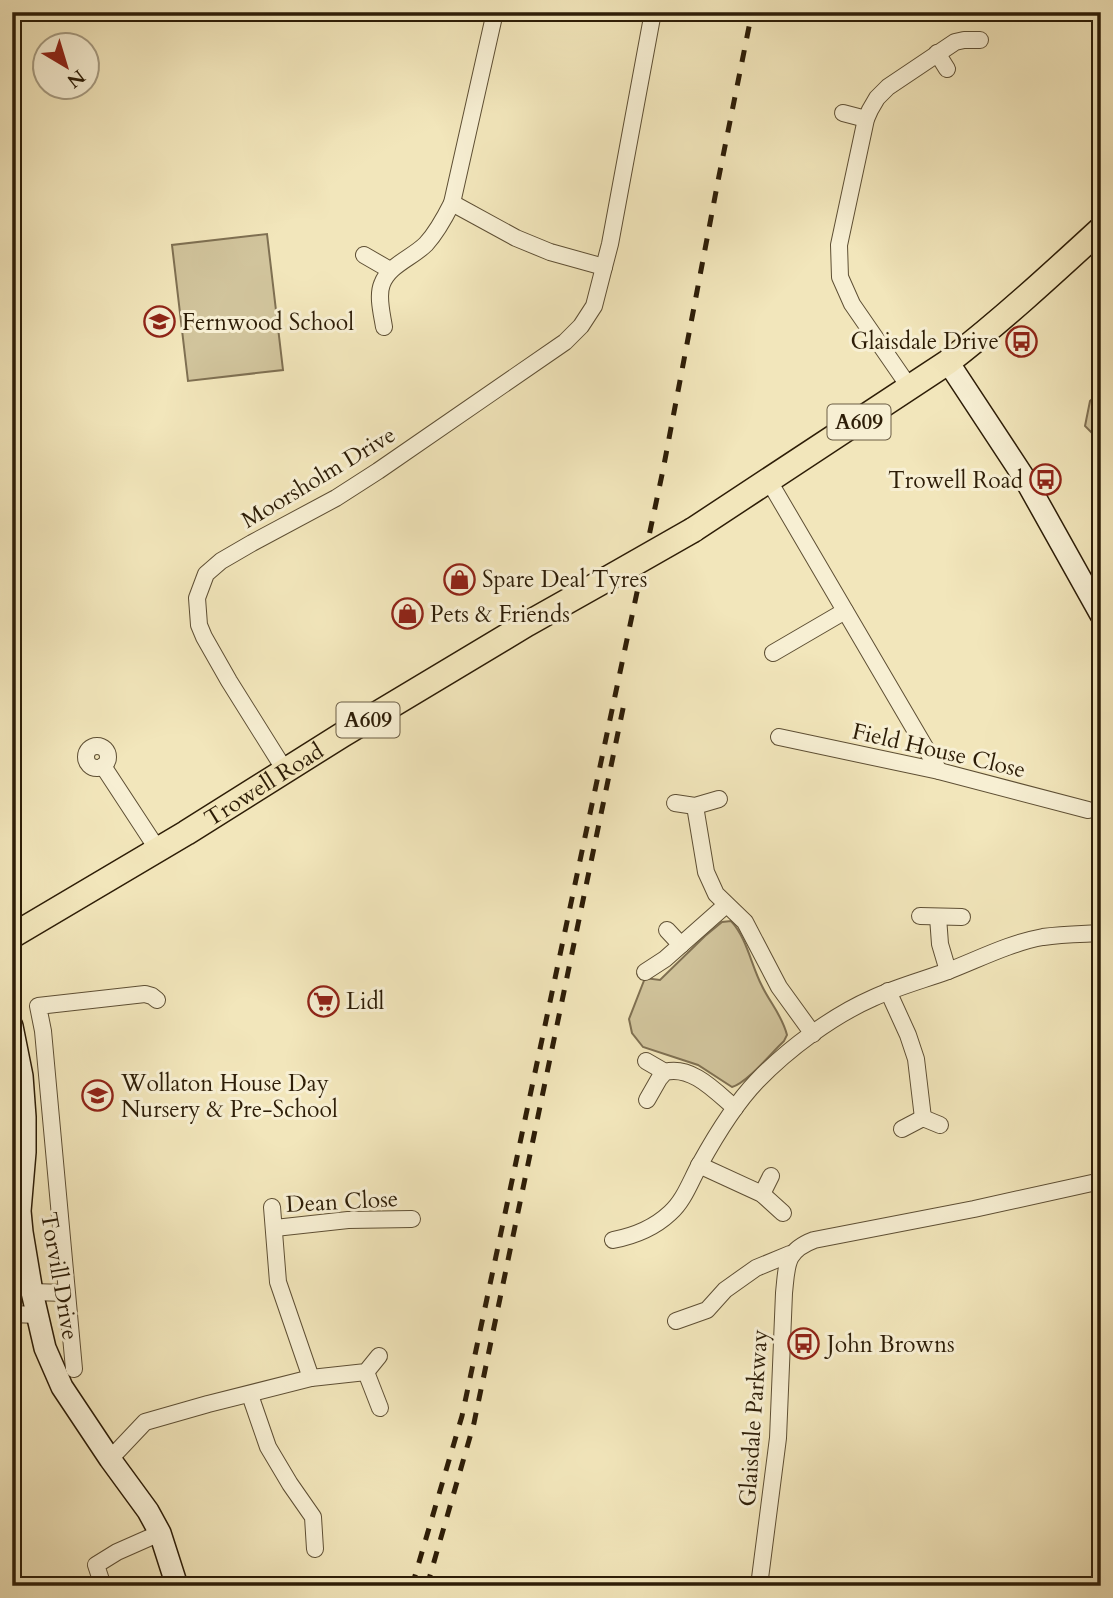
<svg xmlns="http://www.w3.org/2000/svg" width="1113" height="1598" font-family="Cardo,serif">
<rect width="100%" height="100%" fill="#f2e6bb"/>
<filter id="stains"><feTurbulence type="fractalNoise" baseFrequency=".00286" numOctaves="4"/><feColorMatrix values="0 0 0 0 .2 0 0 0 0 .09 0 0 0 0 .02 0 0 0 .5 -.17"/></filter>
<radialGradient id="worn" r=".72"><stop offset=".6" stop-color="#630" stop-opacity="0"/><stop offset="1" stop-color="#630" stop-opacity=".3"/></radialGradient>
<g fill="#d1c49c" stroke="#7f7052" stroke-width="2">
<polygon points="267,234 283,370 188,381 172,245"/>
<polygon points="1101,391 1101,442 1085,426 1090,401"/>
<path d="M731 921C747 938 751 965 762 986 770 1003 782 1015 787 1035L784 1041C772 1052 747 1083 732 1087L698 1065 643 1047 632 1033 629 1019 645 978 660 980 705 936 722 922Z"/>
</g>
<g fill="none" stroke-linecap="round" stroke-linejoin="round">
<defs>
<g id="street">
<polyline points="937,53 947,69"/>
<polyline points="843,113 866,119"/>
<polyline points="452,203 516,238 550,252 604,267"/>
<polyline points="364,255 390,270"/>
<path d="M384 327C382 314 377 296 382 284 389 265 412 258 426 244 437 232 445 217 452 203L495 12"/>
<polyline points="910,388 852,304 840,277 839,245 866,119 870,110 877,98 888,87 955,42 964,40 980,40"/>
<polyline points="769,481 939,771"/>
<polyline points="773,653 845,611"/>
<polyline points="779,737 939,771 1088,810"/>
<circle cx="97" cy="757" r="11"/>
<polyline points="103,766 158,850"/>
<polyline points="286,772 229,681 204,637 199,625 197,598 206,574 221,561 252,543 336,498 378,471 565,342 581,326 594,306 604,267 610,244 653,12"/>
<polyline points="675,803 695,806 719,799"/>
<polyline points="695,806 706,872 716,894 745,922 779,987 813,1034"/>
<polyline points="920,916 962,917"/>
<polyline points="938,917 940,944 948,971"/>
<polyline points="667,930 681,945"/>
<polyline points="645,972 665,959 726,905"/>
<polyline points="888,991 908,1035 916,1059 923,1118"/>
<polyline points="646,1061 665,1072"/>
<path d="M647 1100 659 1079 665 1072C692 1065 716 1092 735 1108"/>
<polyline points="902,1129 923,1118 940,1125"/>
<polyline points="699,1165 762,1194 783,1213"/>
<polyline points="762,1194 771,1176"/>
<polyline points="275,1228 348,1220 412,1219"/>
<path d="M613 1240C634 1236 653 1229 670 1213 684 1201 691 1180 700 1164 716 1135 734 1105 757 1081 788 1049 832 1016 873 998 897 987 923 980 948 971 979 959 1010 943 1043 937 1062 934 1082 934 1101 933"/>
<polyline points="32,1292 66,1293"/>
<polyline points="12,1314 37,1315"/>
<polyline points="676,1321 707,1310 725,1290 756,1268 790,1254"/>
<polyline points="74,1369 43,1031 38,1006 145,994 152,996 157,1000"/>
<polyline points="366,1372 380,1408"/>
<polyline points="311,1378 366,1372 379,1356"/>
<polyline points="250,1395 268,1447 290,1484 313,1517 315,1549"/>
<polyline points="110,1459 145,1422 208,1404 311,1378 278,1282 272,1207"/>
<polyline points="103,1586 96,1565 117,1552 160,1533"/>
<path d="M759 1586 778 1438 784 1293C787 1265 785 1251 814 1240L974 1209 1101 1181"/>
</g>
<g id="secondary">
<polyline points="948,362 1025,479 1101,615"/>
<polyline points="12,1026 22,1076 25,1117 25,1152 20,1211 22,1232 32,1292 45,1348 62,1387 110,1459 148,1511 160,1533 177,1586"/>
</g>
<g id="primary">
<path d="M693 530 948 362C1001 321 1051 275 1101 229"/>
<path id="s1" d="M12 936 186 833 342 735 527 624 607 579"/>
</g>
</defs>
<use href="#street" stroke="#5e4f34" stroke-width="18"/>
<use href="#secondary" stroke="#2d1d07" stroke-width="24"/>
<use href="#primary" stroke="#2d1d07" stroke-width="27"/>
<use href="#street" stroke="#f7efd3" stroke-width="16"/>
<use href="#secondary" stroke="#f7efd3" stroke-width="21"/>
<use href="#primary" stroke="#f2e6bb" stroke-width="24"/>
<g stroke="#2d1d07" stroke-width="5" stroke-dasharray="12 12" stroke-linecap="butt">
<polyline points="412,1586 462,1416 663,470 718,181 752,12"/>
<polyline points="427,1586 474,1423 625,699"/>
</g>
<defs>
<polyline id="primary-bridge" points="607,579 693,530"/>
</defs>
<use href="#primary-bridge" stroke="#2d1d07" stroke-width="27" stroke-linecap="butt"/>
<use href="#primary-bridge" stroke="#f2e6bb" stroke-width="24"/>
</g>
<defs>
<symbol id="school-ring" viewBox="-11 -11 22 22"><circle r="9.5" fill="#f7efd3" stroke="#8f2418" stroke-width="1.5"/><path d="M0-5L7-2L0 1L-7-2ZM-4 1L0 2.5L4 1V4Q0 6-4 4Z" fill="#8f2418"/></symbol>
<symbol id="bus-ring" viewBox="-11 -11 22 22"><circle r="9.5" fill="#f7efd3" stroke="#8f2418" stroke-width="1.5"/><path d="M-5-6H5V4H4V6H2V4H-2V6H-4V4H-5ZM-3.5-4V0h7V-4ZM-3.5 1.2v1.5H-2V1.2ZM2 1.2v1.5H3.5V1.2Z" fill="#8f2418"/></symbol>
<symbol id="shop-ring" viewBox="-11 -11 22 22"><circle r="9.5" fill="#f7efd3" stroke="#8f2418" stroke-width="1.5"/><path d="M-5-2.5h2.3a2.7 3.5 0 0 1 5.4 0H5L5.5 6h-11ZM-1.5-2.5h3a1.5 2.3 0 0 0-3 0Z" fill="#8f2418"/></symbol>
<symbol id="supermarket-ring" viewBox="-11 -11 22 22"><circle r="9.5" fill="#f7efd3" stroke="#8f2418" stroke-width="1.5"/><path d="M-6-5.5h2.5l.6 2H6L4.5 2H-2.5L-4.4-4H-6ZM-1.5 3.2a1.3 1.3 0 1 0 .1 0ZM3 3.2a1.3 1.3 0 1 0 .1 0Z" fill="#8f2418"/></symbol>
</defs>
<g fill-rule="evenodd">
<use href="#school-ring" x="142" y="304" width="35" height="35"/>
<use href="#bus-ring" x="1004" y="324" width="35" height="35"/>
<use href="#bus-ring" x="1028" y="462" width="35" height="35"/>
<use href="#shop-ring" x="442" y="562" width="35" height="35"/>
<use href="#shop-ring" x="390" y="596" width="35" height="35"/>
<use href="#supermarket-ring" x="306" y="984" width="35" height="35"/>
<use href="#school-ring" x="80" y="1078" width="35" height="35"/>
<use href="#bus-ring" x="786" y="1326" width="35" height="35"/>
</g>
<g text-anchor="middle" stroke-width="6" stroke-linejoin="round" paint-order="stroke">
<g fill="#f7efd3" stroke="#6a5c44" stroke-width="2">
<rect x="827.5" y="404.5" width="63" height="35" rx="5"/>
<rect x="336.5" y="702.5" width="63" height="35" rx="5"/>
</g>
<g font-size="21" font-weight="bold" fill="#2d1d07">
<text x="859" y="429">A609</text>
<text x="368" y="727">A609</text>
</g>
<g font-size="23" fill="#2d1d07" stroke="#f7efd3" text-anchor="start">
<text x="182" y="330">Fernwood School</text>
<text x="999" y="349" text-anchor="end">Glaisdale Drive</text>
<text x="1023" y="488" text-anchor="end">Trowell Road</text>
<text x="482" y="587">Spare Deal Tyres</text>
<text x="430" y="622">Pets &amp; Friends</text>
<text x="346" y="1009">Lidl</text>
<text x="121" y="1091">Wollaton House Day<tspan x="121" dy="26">Nursery &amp; Pre-School</tspan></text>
<text x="827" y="1352">John Browns</text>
</g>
<g font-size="23" fill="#2d1d07" stroke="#f7efd3">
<text transform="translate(318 477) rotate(-31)" y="8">Moorsholm Drive</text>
<text transform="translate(939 750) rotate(13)" y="8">Field House Close</text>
<text dy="8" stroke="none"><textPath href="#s1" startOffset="294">Trowell Road</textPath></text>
<text transform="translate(342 1201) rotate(-3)" y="8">Dean Close</text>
<text transform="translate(60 1276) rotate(80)" y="8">Torvill Drive</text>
<text transform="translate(753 1418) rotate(-86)" y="8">Glaisdale Parkway</text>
</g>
</g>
<rect width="1113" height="1598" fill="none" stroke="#f2e6bb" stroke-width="42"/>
<rect x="14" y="14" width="1085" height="1570" fill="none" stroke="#2d1d07" stroke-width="3.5"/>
<rect x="21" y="21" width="1071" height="1556" fill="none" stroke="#2d1d07" stroke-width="2"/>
<g transform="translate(66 66) rotate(142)"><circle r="33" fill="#f7efd3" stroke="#a69b81" stroke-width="2"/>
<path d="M0-5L12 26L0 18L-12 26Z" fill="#8f2418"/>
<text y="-10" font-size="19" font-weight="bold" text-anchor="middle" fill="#2d1d07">N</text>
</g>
<rect width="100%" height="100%" filter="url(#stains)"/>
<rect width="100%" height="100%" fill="url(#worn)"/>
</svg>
